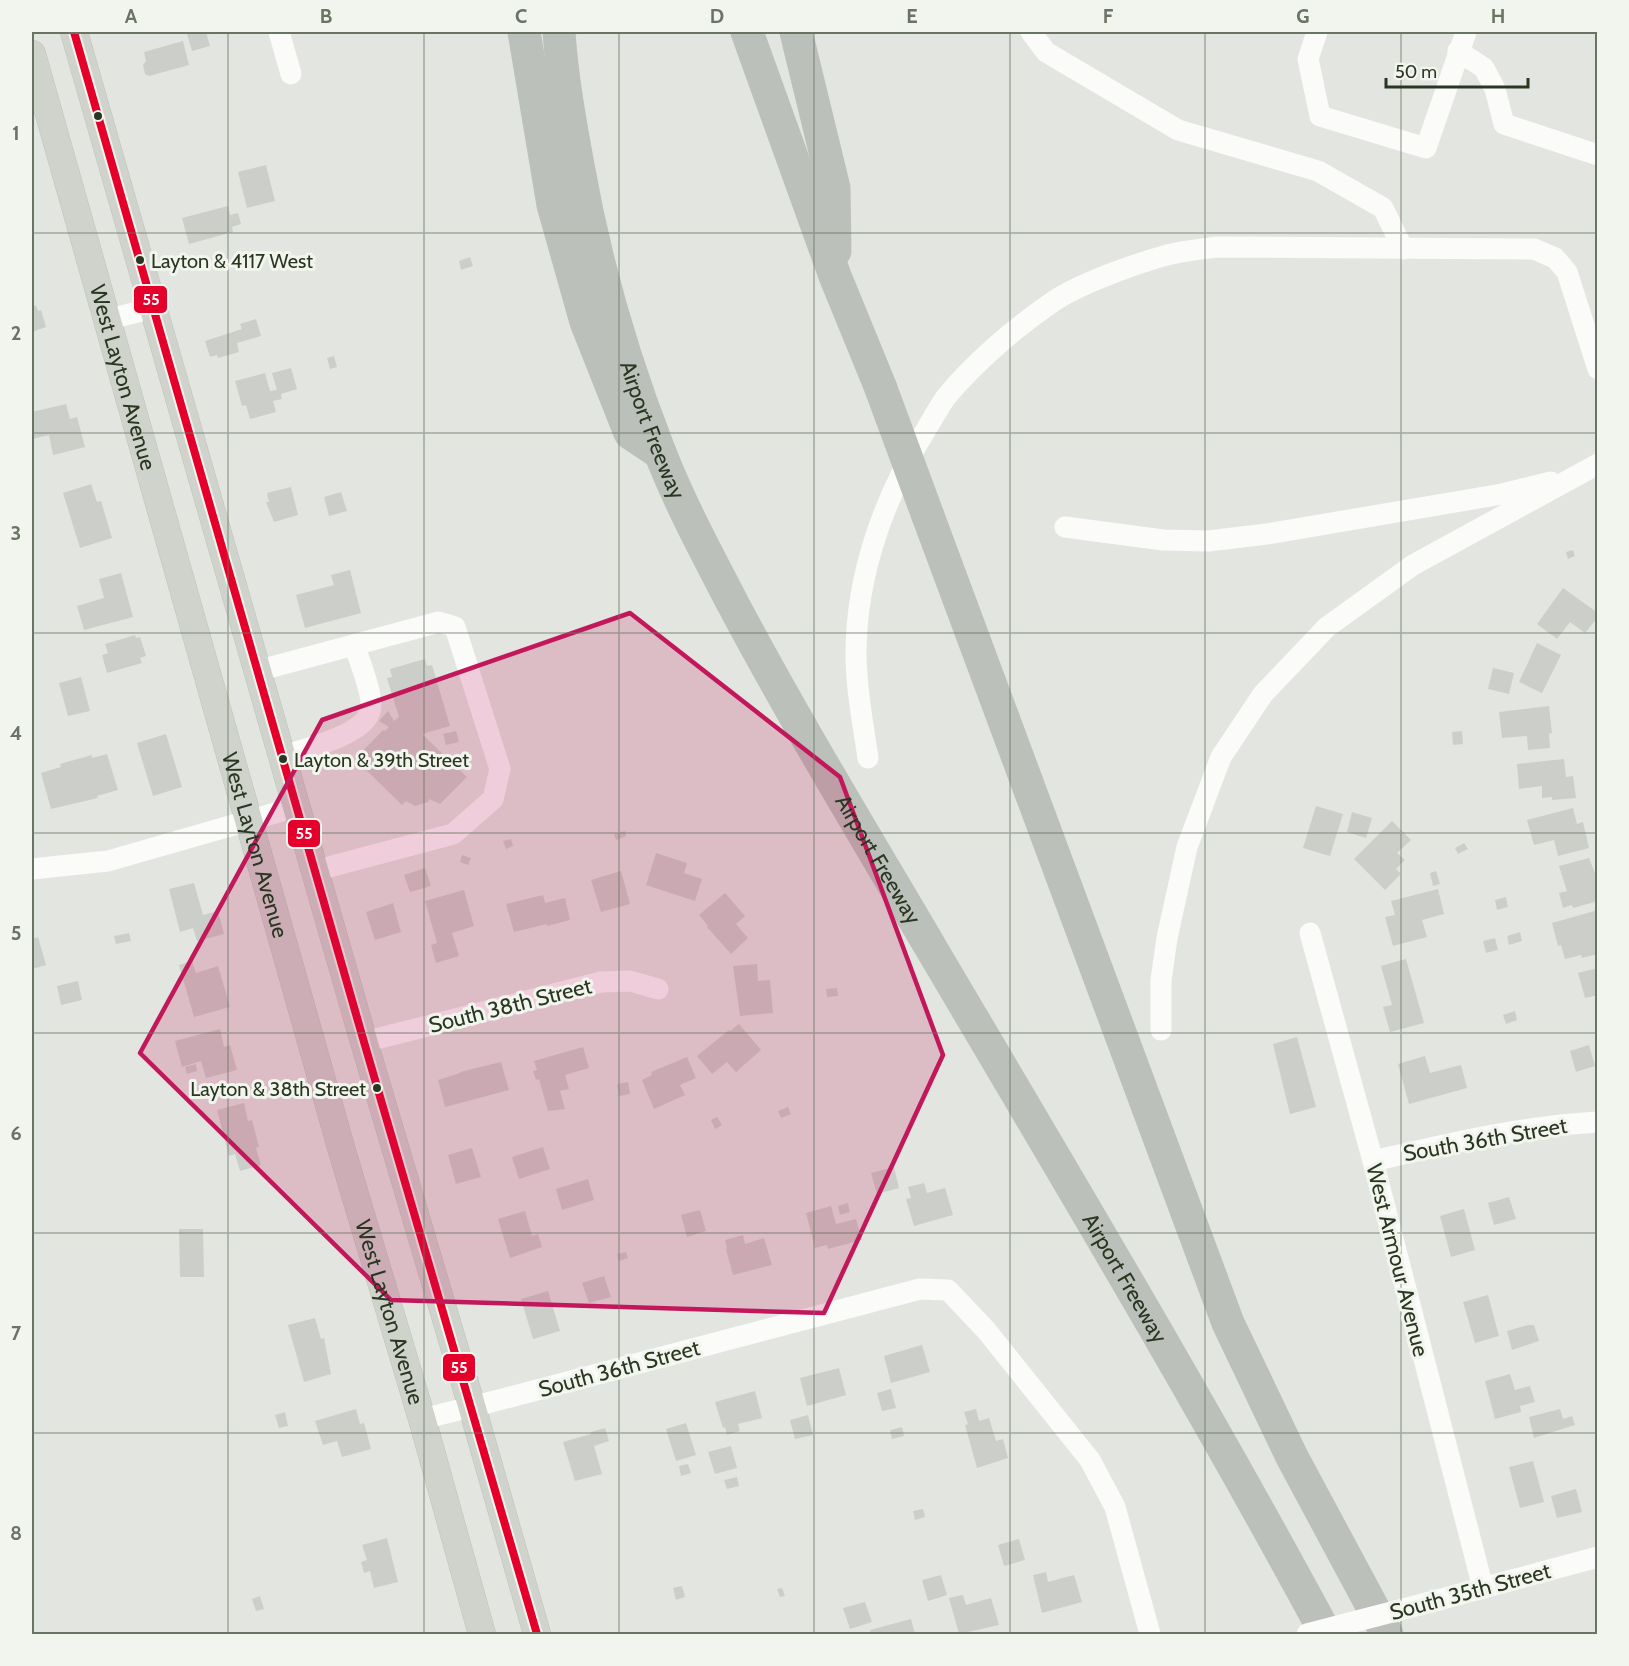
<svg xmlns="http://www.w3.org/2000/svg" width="1629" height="1666" font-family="Cabin,sans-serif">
<rect width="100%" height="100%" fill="#e3e6e0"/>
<g fill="#cccec9">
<polygon points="196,32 206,32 210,46 192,51 187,34"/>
<polygon points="183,41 189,65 149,76 145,74 143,65 146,61 144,52"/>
<polygon points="266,165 275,201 247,208 238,172"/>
<polygon points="228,206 230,215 238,213 241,224 232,227 233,232 189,244 182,218"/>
<polygon points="470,257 473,266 461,270 459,261"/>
<polygon points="36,305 38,311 41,310 46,327 32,332 32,307"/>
<polygon points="256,319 261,336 237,343 239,352 218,358 217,355 210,357 205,341 242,329 240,324"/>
<polygon points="334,356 337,367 330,369 327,358"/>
<polygon points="291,368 297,389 281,394 282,399 273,401 276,412 250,419 246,405 242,406 235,381 265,373 270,391 277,390 272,373"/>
<polygon points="66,404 70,419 77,417 85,447 53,455 49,435 32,439 32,412"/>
<polygon points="91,484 97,502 101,501 112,538 80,548 63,493"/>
<polygon points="291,487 298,515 274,522 266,502 269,502 267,493"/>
<polygon points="341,492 347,511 329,516 324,497"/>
<polygon points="1573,550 1575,556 1568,559 1566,552"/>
<polygon points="350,570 361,613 305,628 296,595 334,585 331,575"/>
<polygon points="121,573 133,617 84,630 77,606 104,598 99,579"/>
<polygon points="1563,588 1598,613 1598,617 1585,633 1570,622 1557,639 1537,624"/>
<polygon points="135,635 136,638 140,637 146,656 140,658 142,663 107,673 102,655 108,653 105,644"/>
<polygon points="1537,643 1561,655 1542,693 1519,682"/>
<polygon points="425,659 427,666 432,665 450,726 422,734 467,777 440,804 429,799 428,802 415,806 406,801 402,805 355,759 383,730 385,731 389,727 379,721 388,711 394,721 399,717 387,678 392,677 390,669"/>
<polygon points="1493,668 1514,673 1509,694 1488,689"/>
<polygon points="81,677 90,711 68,716 59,683"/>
<polygon points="1549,706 1552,733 1549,734 1550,748 1528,750 1527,736 1502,738 1499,712"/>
<polygon points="456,731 459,742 446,745 443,734"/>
<polygon points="1462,731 1463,744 1453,745 1452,732"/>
<polygon points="166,734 182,787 153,796 137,743"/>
<polygon points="107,754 118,790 97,796 98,798 51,809 41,773 61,767 60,764 92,755 92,758"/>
<polygon points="1564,759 1566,777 1573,776 1576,798 1552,800 1552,797 1542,798 1542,786 1519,789 1517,764"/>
<polygon points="1316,806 1343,814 1330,856 1303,848"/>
<polygon points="1573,808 1577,824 1583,822 1589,848 1558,856 1554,840 1534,845 1527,820"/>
<polygon points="1352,812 1372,818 1366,838 1347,832"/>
<polygon points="1392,821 1411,840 1397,853 1405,860 1396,869 1401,874 1385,890 1354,859"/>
<polygon points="625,831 626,836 616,840 614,834"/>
<polygon points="511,839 513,846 506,849 503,841"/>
<polygon points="1464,843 1468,849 1458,854 1455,848"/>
<polygon points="656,853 687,863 684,873 702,879 695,901 646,885"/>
<polygon points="462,855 471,858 468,865 460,862"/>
<polygon points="1589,858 1598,881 1598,901 1573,908 1572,905 1563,908 1559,893 1567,891 1559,866"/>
<polygon points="425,868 431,886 410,892 404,875"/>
<polygon points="621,871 630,904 601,912 591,880"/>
<polygon points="1436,871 1440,884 1433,886 1430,873"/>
<polygon points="194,883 203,915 218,911 224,934 197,941 193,928 180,932 169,889"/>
<polygon points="1438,889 1444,914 1422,920 1427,937 1393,946 1385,917 1395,915 1391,901"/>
<polygon points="464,890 474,926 452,933 459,956 436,963 431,945 437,943 425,901"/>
<polygon points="725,893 745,916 736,924 748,938 731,954 707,927 708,926 699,915"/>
<polygon points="543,895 545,903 565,898 570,920 547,926 547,924 514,932 506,904"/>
<polygon points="1506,897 1508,907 1497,910 1495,900"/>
<polygon points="393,903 401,932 375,940 366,912"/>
<polygon points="1598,910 1598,954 1582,958 1581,955 1565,959 1561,945 1558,946 1552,923"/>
<polygon points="1520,932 1522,941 1509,945 1507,936"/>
<polygon points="129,933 131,941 116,944 114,936"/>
<polygon points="38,937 46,965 32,969 32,939"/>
<polygon points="1495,938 1498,950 1486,953 1483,941"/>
<polygon points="1406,959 1424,1023 1390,1032 1383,1007 1392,1005 1381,966"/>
<polygon points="192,961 196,973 218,966 230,1007 194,1017 179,965"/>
<polygon points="757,964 758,981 770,980 773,1013 740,1016 733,966"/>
<polygon points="1598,968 1598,995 1585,998 1578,973"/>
<polygon points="78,981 82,1000 61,1005 57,986"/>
<polygon points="837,988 838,996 827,997 826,989"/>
<polygon points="1515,1011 1517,1020 1506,1024 1503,1015"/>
<polygon points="739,1024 761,1050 736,1072 727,1062 712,1074 697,1056 729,1030 730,1031"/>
<polygon points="220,1029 224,1047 230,1045 237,1070 206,1078 201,1061 182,1067 175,1041"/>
<polygon points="1297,1037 1316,1107 1290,1114 1273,1044"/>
<polygon points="1589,1045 1595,1066 1576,1072 1570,1051"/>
<polygon points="583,1047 589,1068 565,1075 569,1089 560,1091 565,1109 548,1111 539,1079 536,1080 533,1071 537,1070 534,1061"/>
<polygon points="1425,1056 1430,1073 1461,1065 1467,1088 1409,1104 1398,1064"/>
<polygon points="687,1057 696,1078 680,1085 685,1095 654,1109 642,1080 652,1075 651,1072"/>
<polygon points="501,1062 509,1090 445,1107 438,1080 460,1073 460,1072"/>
<polygon points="196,1064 197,1071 187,1074 185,1067"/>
<polygon points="628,1082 630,1094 619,1096 617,1084"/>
<polygon points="244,1103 248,1121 252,1120 259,1147 256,1148 261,1165 240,1171 235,1154 229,1156 217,1110"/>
<polygon points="788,1107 791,1114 781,1118 778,1111"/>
<polygon points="717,1117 722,1125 715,1129 711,1120"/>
<polygon points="543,1147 550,1169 519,1179 512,1157"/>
<polygon points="472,1148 481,1177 456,1184 448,1155"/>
<polygon points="894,1167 899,1188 877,1194 871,1173"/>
<polygon points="588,1179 594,1200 562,1210 556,1189"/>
<polygon points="924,1183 927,1193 945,1188 953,1215 914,1226 906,1199 911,1198 908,1187"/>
<polygon points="1509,1197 1516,1219 1494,1225 1488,1203"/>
<polygon points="848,1203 850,1212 840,1215 838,1206"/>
<polygon points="831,1206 836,1224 856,1219 862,1240 828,1249 827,1245 815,1248 806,1213"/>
<polygon points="1464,1209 1475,1250 1451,1257 1440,1216"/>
<polygon points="700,1210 706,1231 687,1237 681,1215"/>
<polygon points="525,1211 532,1236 538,1234 542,1247 510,1258 498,1219"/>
<polygon points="179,1229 203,1229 204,1277 180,1277"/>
<polygon points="743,1235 745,1244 764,1238 772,1265 733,1275 726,1249 727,1248 725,1240"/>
<polygon points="626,1252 628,1258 619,1261 617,1254"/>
<polygon points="604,1276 611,1297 589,1303 582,1283"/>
<polygon points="548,1291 560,1331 533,1339 521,1299"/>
<polygon points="1488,1295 1499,1336 1475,1343 1463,1302"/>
<polygon points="315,1318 321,1339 324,1338 331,1374 304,1382 288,1325"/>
<polygon points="1528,1325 1534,1325 1539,1341 1512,1350 1507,1331"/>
<polygon points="922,1345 930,1372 891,1383 884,1356"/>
<polygon points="839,1368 846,1395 807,1406 800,1378"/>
<polygon points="1510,1374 1515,1390 1530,1386 1535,1402 1520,1406 1521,1412 1495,1419 1485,1381"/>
<polygon points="891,1389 896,1408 882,1411 877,1393"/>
<polygon points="755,1391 762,1418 738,1424 740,1431 727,1435 725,1427 723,1428 715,1402"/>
<polygon points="356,1409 360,1424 364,1423 371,1449 342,1457 337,1441 323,1445 315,1421"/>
<polygon points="976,1409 979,1421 989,1418 996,1441 1003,1439 1008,1458 977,1468 965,1425 968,1424 964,1412"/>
<polygon points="1560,1409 1563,1419 1572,1416 1575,1425 1534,1438 1529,1417"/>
<polygon points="285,1412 288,1426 279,1428 275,1415"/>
<polygon points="808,1415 813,1435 795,1439 790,1420"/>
<polygon points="686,1423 696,1455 676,1461 666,1429"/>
<polygon points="902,1427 904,1436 892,1439 890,1430"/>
<polygon points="605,1428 609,1441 594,1446 602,1474 575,1481 563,1442 591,1434 591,1432"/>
<polygon points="731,1446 737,1468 715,1474 708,1452"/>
<polygon points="1533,1461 1544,1502 1520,1508 1509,1467"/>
<polygon points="688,1464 691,1473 681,1476 679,1466"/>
<polygon points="737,1477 739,1486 727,1489 724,1480"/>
<polygon points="1576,1489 1582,1512 1557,1518 1551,1496"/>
<polygon points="923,1509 925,1517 915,1520 913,1511"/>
<polygon points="387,1538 398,1582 374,1588 370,1571 364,1573 361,1562 367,1560 362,1545"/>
<polygon points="1019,1539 1025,1560 1004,1566 998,1545"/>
<polygon points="1046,1572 1048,1582 1074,1575 1082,1602 1042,1613 1033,1575"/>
<polygon points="941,1575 947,1595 928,1601 922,1580"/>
<polygon points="682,1586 685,1597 676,1600 673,1588"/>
<polygon points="782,1588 785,1596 780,1597 777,1589"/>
<polygon points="963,1595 966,1605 991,1598 999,1625 959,1634 949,1598"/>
<polygon points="260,1596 264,1609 256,1611 252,1599"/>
<polygon points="865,1602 872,1622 850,1629 843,1608"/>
<polygon points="911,1619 915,1634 871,1634 870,1630"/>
</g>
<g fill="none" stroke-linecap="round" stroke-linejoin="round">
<defs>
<g id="major">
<polyline points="74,32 364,1042 472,1407 537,1634"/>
<path id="s1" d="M32 54 342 1151 422 1419 482 1634"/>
</g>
<g id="highway">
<polyline points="524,32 553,205 586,322 630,433 660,453"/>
<path id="s2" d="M559 32C562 77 570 121 578 165 595 262 623 358 659 450 680 504 707 554 733 604 795 721 864 834 931 948 1065 1175 1201 1402 1326 1634"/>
<polyline points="747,32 835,276 880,386"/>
<polyline points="796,32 834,188 835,251"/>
<polyline points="928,516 1228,1323 1292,1457 1387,1634"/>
</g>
</defs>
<use href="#major" stroke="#bec3bb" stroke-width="28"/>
<use href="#highway" stroke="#bec3bb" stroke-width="33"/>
<g stroke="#fbfbfa" stroke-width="21">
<polyline points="279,32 291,74"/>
<polyline points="1031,32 1046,52 1178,130 1318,171 1383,208 1403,249"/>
<polyline points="1317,32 1308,59 1320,116 1426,148 1466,32"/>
<polyline points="1458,51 1484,68 1495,89 1504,124 1598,155"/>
<polyline points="106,320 153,308"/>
<polyline points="1065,527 1163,540 1208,541 1267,534 1502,494 1551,482"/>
<polyline points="257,671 439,622 455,627 500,769 493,799 453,834 314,871"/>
<path d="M282 756C304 749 362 736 370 712 375 699 359 659 354 645"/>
<path d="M868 758C863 723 856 689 856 654 856 574 885 495 927 428 933 418 939 407 946 397 975 362 1017 326 1054 301 1081 283 1135 264 1167 255 1183 251 1201 249 1217 247L1534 249 1555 258 1567 272 1598 369"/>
<polyline points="32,869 108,861 296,807"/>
<polyline points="1310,933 1373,1161 1483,1588"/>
<polyline points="1161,1030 1161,980 1167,938 1187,847 1221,757 1263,694 1327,627 1413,565 1598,464"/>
<polyline points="364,1042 601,982 630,981 658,989"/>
<path d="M1373 1161C1447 1144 1521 1126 1598 1122"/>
<polyline points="422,1419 491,1402 920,1289 948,1290 986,1330 1090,1460 1115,1507 1150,1634"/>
<polyline points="1438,1600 1598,1557"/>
</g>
<use href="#major" stroke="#cfd3cc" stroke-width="27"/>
<use href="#highway" stroke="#bcc0ba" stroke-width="32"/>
<defs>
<polyline id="highway-bridge" points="880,386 928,516"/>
</defs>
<use href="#highway-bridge" stroke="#bec3bb" stroke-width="33" stroke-linecap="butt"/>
<polyline stroke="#fbfbfa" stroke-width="21" points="1307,1634 1438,1600"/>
<use href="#highway-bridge" stroke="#bcc0ba" stroke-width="32"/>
<defs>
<polyline id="bus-1" points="74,32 364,1042 537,1634"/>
</defs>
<use href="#bus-1" stroke="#f2f5ee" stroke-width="12"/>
<use href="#bus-1" stroke="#e4002b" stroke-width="8"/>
</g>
<path fill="#c2185b" fill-opacity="0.2" stroke="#c2185b" stroke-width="4.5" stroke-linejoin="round" d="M630 613 840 777 943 1055 824 1313 391 1300 140 1053 322 720Z"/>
<path fill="none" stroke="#6a7464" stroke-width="1.5" stroke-opacity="0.55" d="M228 32V1634M424 32V1634M619 32V1634M814 32V1634M1010 32V1634M1205 32V1634M1401 32V1634M32 233H1598M32 433H1598M32 633H1598M32 833H1598M32 1033H1598M32 1233H1598M32 1433H1598"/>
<g fill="#293621" stroke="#f2f5ee" stroke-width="2">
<circle cx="98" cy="116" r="5"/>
<circle cx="140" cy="260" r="5"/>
<circle cx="283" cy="759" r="5"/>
<circle cx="377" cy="1088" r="5"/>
</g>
<g text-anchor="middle" stroke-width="6" stroke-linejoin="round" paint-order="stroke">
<g font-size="20" fill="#293621" stroke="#f2f5ee" text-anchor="start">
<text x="151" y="268">Layton &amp; 4117 West</text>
<text x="294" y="767">Layton &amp; 39th Street</text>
<text x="366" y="1096" text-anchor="end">Layton &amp; 38th Street</text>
</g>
<g font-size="22" fill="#293621" stroke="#f2f5ee">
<text dy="8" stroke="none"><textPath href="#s1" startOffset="336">West Layton Avenue</textPath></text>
<text dy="8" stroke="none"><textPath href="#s2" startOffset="410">Airport Freeway</textPath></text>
<text dy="8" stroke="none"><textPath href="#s1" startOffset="822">West Layton Avenue</textPath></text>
<text dy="8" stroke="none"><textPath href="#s2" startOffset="896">Airport Freeway</textPath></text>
<text transform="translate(510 1005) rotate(-14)" y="8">South 38th Street</text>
<text transform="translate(1485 1139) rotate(-10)" y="8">South 36th Street</text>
<text transform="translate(1398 1260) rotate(76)" y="8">West Armour Avenue</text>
<text dy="8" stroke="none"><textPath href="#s2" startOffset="1382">Airport Freeway</textPath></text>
<text dy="8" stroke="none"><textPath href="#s1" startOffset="1308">West Layton Avenue</textPath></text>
<text transform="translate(619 1368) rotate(-15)" y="8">South 36th Street</text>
<text transform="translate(1470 1591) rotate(-15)" y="8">South 35th Street</text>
</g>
</g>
<g stroke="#f2f5ee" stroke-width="2">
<rect x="133" y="285" width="35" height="29" rx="6" fill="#e4002b"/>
<rect x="287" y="819" width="34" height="29" rx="6" fill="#e4002b"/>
<rect x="442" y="1353" width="34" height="29" rx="6" fill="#e4002b"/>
</g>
<g font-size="16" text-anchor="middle" font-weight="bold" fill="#fff">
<text x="151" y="305">55</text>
<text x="304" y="839">55</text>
<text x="459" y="1373">55</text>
</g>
<rect width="1629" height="1666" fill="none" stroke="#f2f5ee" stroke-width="66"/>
<path d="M1386 78v9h142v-9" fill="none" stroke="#293621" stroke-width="3"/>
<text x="1395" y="78" font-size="18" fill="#293621" stroke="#f2f5ee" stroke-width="4.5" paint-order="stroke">50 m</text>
<rect x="33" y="33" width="1563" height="1600" fill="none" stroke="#6a7464" stroke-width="2"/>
<g font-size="20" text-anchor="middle" font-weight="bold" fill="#6a7464">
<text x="131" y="23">A</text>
<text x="326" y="23">B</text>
<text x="521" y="23">C</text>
<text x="717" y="23">D</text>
<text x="912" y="23">E</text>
<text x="1108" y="23">F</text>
<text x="1303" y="23">G</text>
<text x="1498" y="23">H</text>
<text x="16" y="140">1</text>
<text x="16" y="340">2</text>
<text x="16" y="540">3</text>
<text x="16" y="740">4</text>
<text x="16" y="940">5</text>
<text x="16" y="1140">6</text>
<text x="16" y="1340">7</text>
<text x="16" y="1540">8</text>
</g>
</svg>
